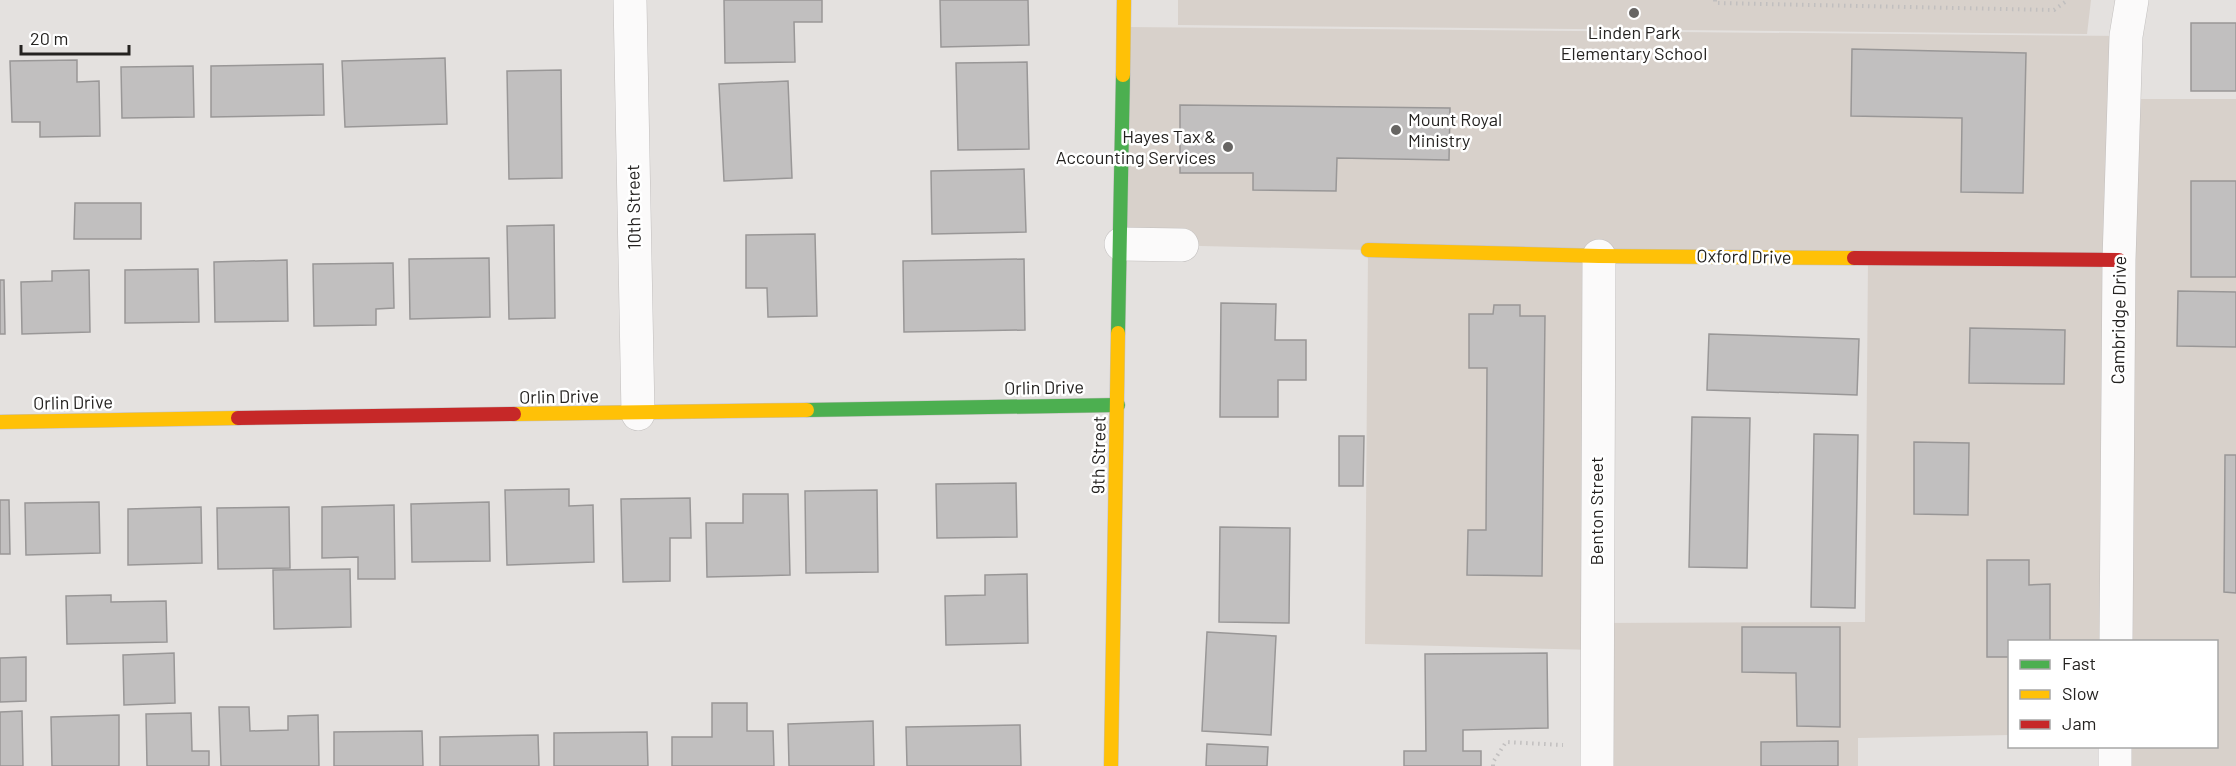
<svg xmlns="http://www.w3.org/2000/svg" width="2236" height="766" font-family="Barlow,sans-serif">
<rect width="100%" height="100%" fill="#e4e1df"/>
<g fill="#d8d1cb" fill-rule="evenodd">
<polygon points="1178,0 2091,0 2087,34 1178,25"/>
<path d="M1124 27 2126 36 2125 99H2236V766H2115V747L2216 746V642H2010L2009 735 1858 738V766H1597L1596 650 1365 644 1368 250 1121 244ZM1599 256 1868 258 1865 622 1596 623Z"/>
</g>
<g fill="#c1bfbf" stroke="#999797" stroke-width="1.5">
<polygon points="724,0 822,0 822,22 794,22 795,62 725,63"/>
<polygon points="940,0 1028,0 1029,45 941,47"/>
<rect x="2191" y="23" width="45" height="68"/>
<polygon points="1852,49 2026,53 2023,193 1961,192 1962,118 1851,116"/>
<polygon points="445,58 447,124 345,127 342,61"/>
<polygon points="77,60 77,82 99,81 100,136 40,137 40,122 12,122 10,61"/>
<polygon points="1027,62 1029,149 958,150 956,63"/>
<polygon points="323,64 324,115 211,117 211,66"/>
<polygon points="193,66 194,117 122,118 121,67"/>
<polygon points="561,70 562,178 509,179 507,71"/>
<polygon points="788,81 792,178 724,181 719,84"/>
<polygon points="1180,105 1450,108 1449,160 1337,158 1336,191 1253,190 1253,173 1180,173"/>
<polygon points="1024,169 1026,232 932,234 931,171"/>
<rect x="2191" y="181" width="45" height="96"/>
<polygon points="75,203 141,203 141,239 74,239"/>
<polygon points="554,225 555,318 509,319 507,226"/>
<polygon points="815,234 817,316 768,317 767,288 746,288 746,235"/>
<polygon points="489,258 490,317 410,319 409,259"/>
<polygon points="1024,259 1025,330 904,332 903,261"/>
<polygon points="287,260 288,321 215,322 214,262"/>
<polygon points="393,263 394,308 376,309 376,325 314,326 313,264"/>
<polygon points="198,269 199,322 125,323 125,270"/>
<polygon points="89,270 90,332 22,334 21,282 52,281 52,271"/>
<polygon points="0,280 4,280 5,334 0,334"/>
<polygon points="2178,291 2236,292 2236,347 2177,346"/>
<polygon points="1221,303 1276,304 1275,340 1306,340 1306,380 1278,380 1278,417 1220,417"/>
<polygon points="1494,305 1520,305 1520,316 1545,316 1542,576 1467,575 1468,530 1486,530 1487,368 1469,368 1469,314 1493,314"/>
<polygon points="1970,328 2065,330 2064,384 1969,383"/>
<polygon points="1709,334 1859,339 1857,395 1707,390"/>
<polygon points="1692,417 1750,418 1747,568 1689,567"/>
<polygon points="1814,434 1858,435 1855,608 1811,607"/>
<polygon points="1339,436 1364,436 1363,486 1339,486"/>
<polygon points="1914,442 1969,443 1968,515 1914,514"/>
<polygon points="2225,455 2236,455 2236,593 2224,592"/>
<polygon points="1016,483 1017,537 937,538 936,484"/>
<polygon points="569,489 569,506 593,505 594,562 507,565 505,490"/>
<polygon points="877,490 878,572 806,573 805,491"/>
<polygon points="743,494 788,494 790,575 707,577 706,523 743,523"/>
<polygon points="690,498 691,538 670,538 670,581 623,582 621,499"/>
<polygon points="0,500 9,500 10,554 0,554"/>
<polygon points="99,502 100,553 26,555 25,503"/>
<polygon points="489,502 490,561 412,562 411,504"/>
<polygon points="394,505 395,579 358,579 358,557 322,558 322,507"/>
<polygon points="201,507 202,563 128,565 128,509"/>
<polygon points="289,507 290,568 218,569 217,508"/>
<polygon points="1220,527 1290,528 1289,623 1219,622"/>
<polygon points="1987,560 2029,560 2029,585 2050,584 2050,642 2010,642 2010,657 1987,657"/>
<polygon points="350,569 351,627 274,629 273,570"/>
<polygon points="1027,574 1028,643 946,645 945,596 985,595 985,575"/>
<polygon points="111,595 111,602 166,601 167,642 67,644 66,596"/>
<polygon points="1742,627 1840,627 1840,727 1797,726 1796,673 1742,672"/>
<polygon points="1207,632 1276,636 1271,735 1202,731"/>
<polygon points="174,653 175,703 124,705 123,655"/>
<polygon points="1547,653 1548,728 1463,730 1463,751 1481,751 1481,766 1404,766 1404,751 1426,751 1425,654"/>
<polygon points="26,657 26,701 0,702 0,658"/>
<polygon points="712,703 747,703 747,731 773,731 774,766 672,766 672,737 712,737"/>
<polygon points="219,707 249,707 250,731 288,730 288,716 318,715 319,766 221,766"/>
<polygon points="22,711 23,766 0,766 0,712"/>
<polygon points="191,713 192,751 209,751 209,766 147,766 146,714"/>
<polygon points="119,715 119,766 52,766 51,717"/>
<polygon points="873,721 874,766 789,766 788,724"/>
<polygon points="1020,725 1021,766 907,766 906,727"/>
<polygon points="422,731 423,766 334,766 334,732"/>
<polygon points="647,732 648,766 554,766 554,733"/>
<polygon points="538,735 539,766 440,766 440,737"/>
<polygon points="1838,741 1838,766 1761,766 1761,742"/>
<polygon points="1207,744 1268,747 1267,766 1206,766"/>
</g>
<g fill="none" stroke-linecap="round" stroke-linejoin="round">
<defs>
<g id="street">
<polyline points="630,0 638,414"/>
<polyline points="1121,244 1182,245"/>
<polyline points="2116,642 2119,260 2126,36 2132,0"/>
<polyline points="1597,766 1599,256"/>
<polyline points="2115,766 2115,746"/>
</g>
<g id="fast">
<polyline points="1118,333 1123,75"/>
<polyline points="807,410 1118,405"/>
</g>
<g id="slow">
<polyline points="1123,75 1124,0"/>
<polyline points="1368,250 1599,256 1854,258"/>
<polyline points="514,414 807,410"/>
<polyline points="0,422 238,418"/>
<polyline points="1111,766 1118,333"/>
</g>
<g id="jam">
<polyline points="1854,258 2119,260"/>
<polyline points="238,418 514,414"/>
</g>
</defs>
<use href="#street" stroke="#c2bfbe" stroke-width="34"/>
<use href="#fast" stroke="#c2bfbe" stroke-width="15"/>
<use href="#slow" stroke="#c2bfbe" stroke-width="15"/>
<use href="#jam" stroke="#c2bfbe" stroke-width="15"/>
<g stroke="#c1bfbf" stroke-width="4" stroke-dasharray="1.5 4.5" stroke-linecap="butt">
<polyline points="1715,0 1715,3 2054,10 2068,0"/>
<polyline points="1493,766 1493,762 1506,742 1563,745"/>
</g>
<use href="#street" stroke="#fbfafa" stroke-width="33"/>
<use href="#fast" stroke="#4caf50" stroke-width="14"/>
<use href="#slow" stroke="#ffc107" stroke-width="14"/>
<use href="#jam" stroke="#c62828" stroke-width="14"/>
</g>
<g fill="#676563" stroke="#fff" stroke-width="2">
<circle cx="1634" cy="13" r="6"/>
<circle cx="1396" cy="130" r="6"/>
<circle cx="1228" cy="147" r="6"/>
</g>
<g text-anchor="middle" stroke-width="5" stroke-linejoin="round" paint-order="stroke">
<g font-size="18" fill="#242220" stroke="#fff">
<text x="1634" y="39">Linden Park<tspan x="1634" dy="21">Elementary School</tspan></text>
<text x="1408" y="126" text-anchor="start">Mount Royal<tspan x="1408" dy="21">Ministry</tspan></text>
<text x="1216" y="143" text-anchor="end">Hayes Tax &amp;<tspan x="1216" dy="21">Accounting Services</tspan></text>
</g>
<g font-size="18" fill="#242220" stroke="#fff">
<text transform="translate(634 207) rotate(-91)" y="6">10th Street</text>
<text transform="translate(1744 257) rotate(1)" y="6">Oxford Drive</text>
<text transform="translate(2119 320) rotate(-89)" y="6">Cambridge Drive</text>
<text transform="translate(1044 388) rotate(-1)" y="6">Orlin Drive</text>
<text transform="translate(559 397) rotate(-1)" y="6">Orlin Drive</text>
<text transform="translate(73 403) rotate(-1)" y="6">Orlin Drive</text>
<text transform="translate(1099 455) rotate(-89)" y="6">9th Street</text>
<text transform="translate(1597 511) rotate(-90)" y="6">Benton Street</text>
</g>
</g>
<rect x="2008" y="640" width="210" height="108" fill="#ffffff" stroke="#a7a7a6" stroke-width="1.5"/>
<rect x="2020" y="660" width="30" height="9" fill="#4caf50" stroke="#a7a7a6" stroke-width="1.5"/>
<text x="2062" y="670" font-size="18" fill="#242220">Fast</text>
<rect x="2020" y="690" width="30" height="9" fill="#ffc107" stroke="#a7a7a6" stroke-width="1.5"/>
<text x="2062" y="700" font-size="18" fill="#242220">Slow</text>
<rect x="2020" y="720" width="30" height="9" fill="#c62828" stroke="#a7a7a6" stroke-width="1.5"/>
<text x="2062" y="730" font-size="18" fill="#242220">Jam</text>
<path d="M21 45v9h108v-9" fill="none" stroke="#242220" stroke-width="3"/>
<text x="30" y="45" font-size="18" fill="#242220" stroke="#ffffff" stroke-width="4.5" paint-order="stroke">20 m</text>
</svg>
